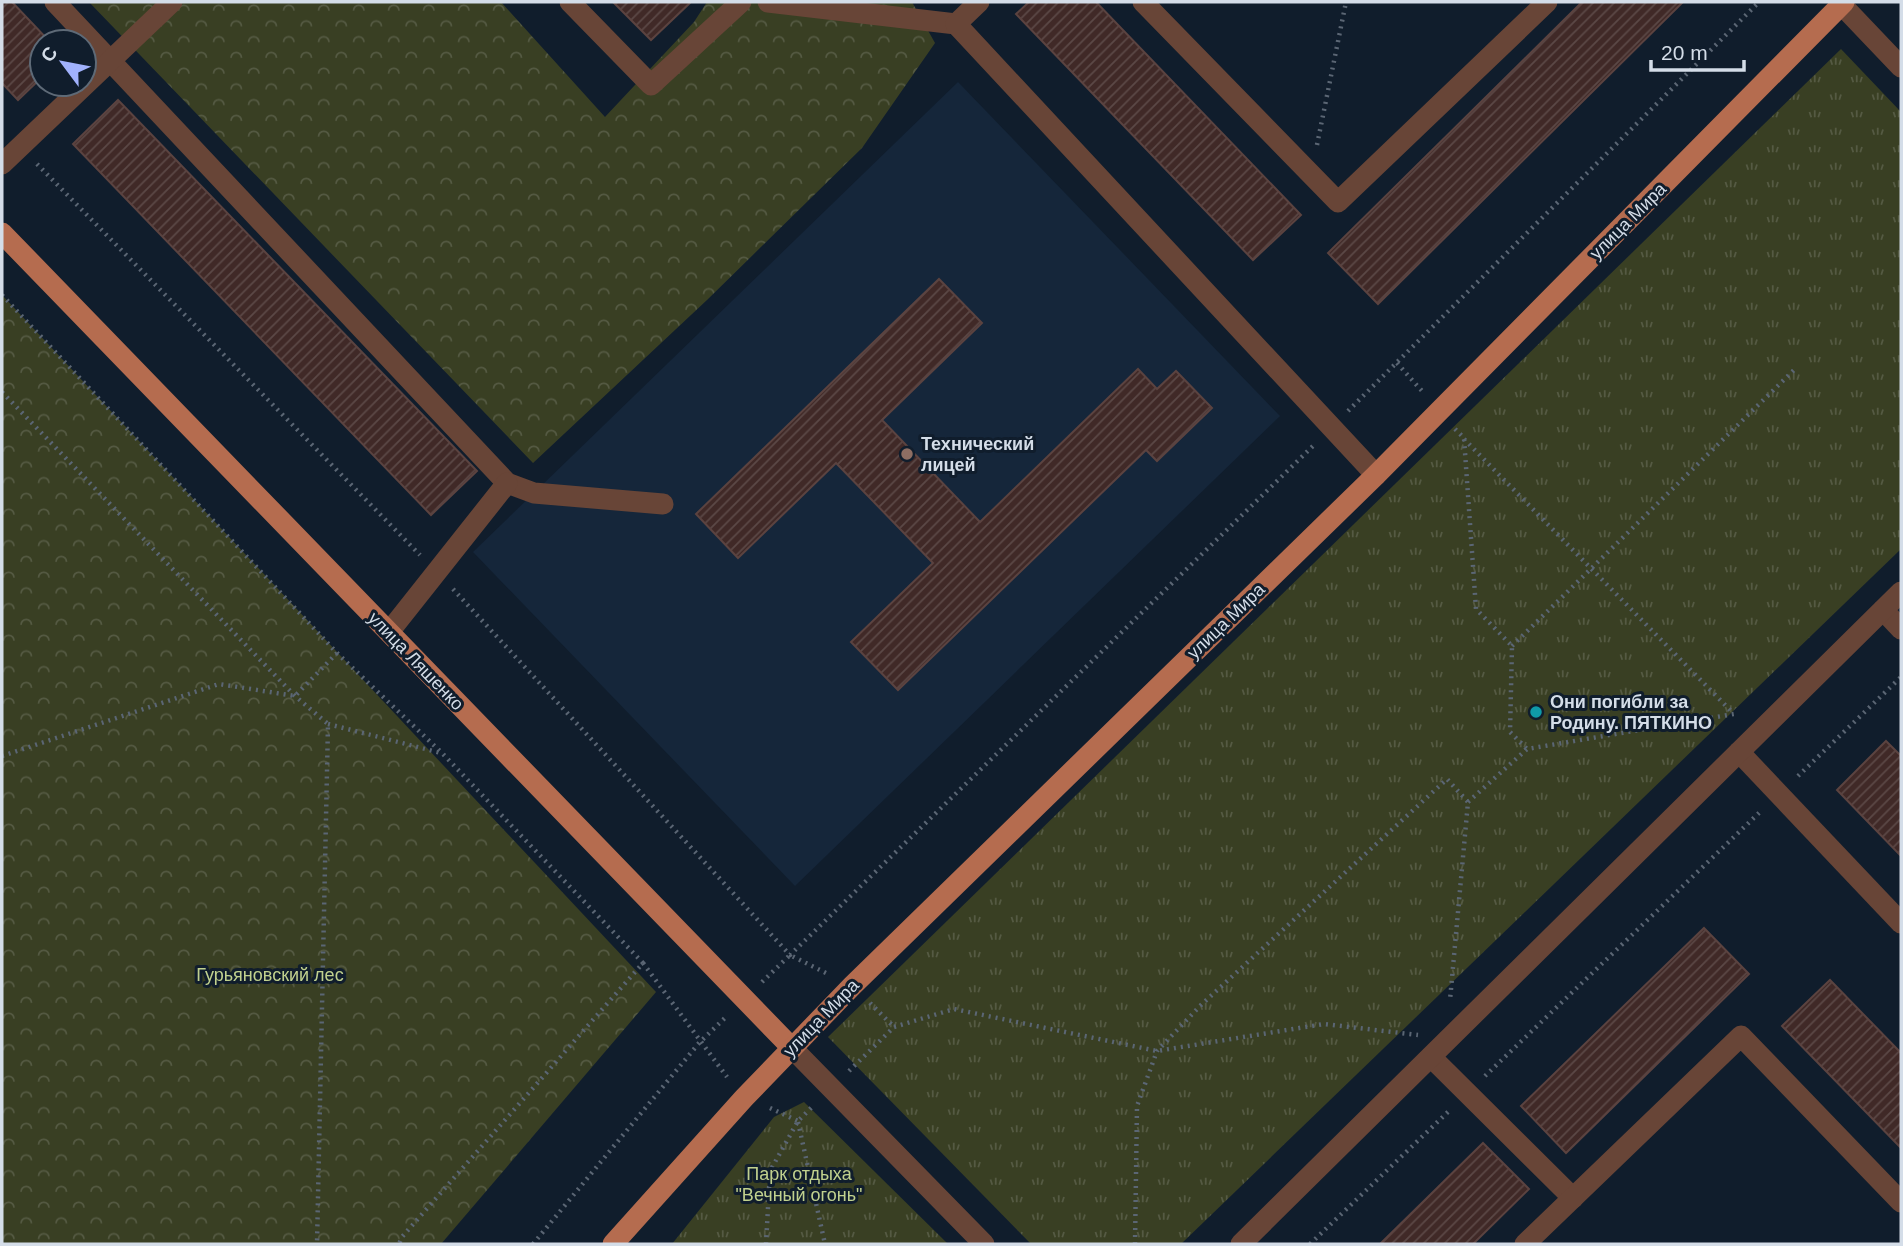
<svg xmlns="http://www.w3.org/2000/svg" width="1903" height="1246" font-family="Helvetica,sans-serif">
<defs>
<pattern id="forest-crowns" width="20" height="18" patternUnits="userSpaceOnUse" patternTransform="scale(1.75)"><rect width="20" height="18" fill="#393f23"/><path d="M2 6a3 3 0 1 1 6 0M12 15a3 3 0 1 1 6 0" fill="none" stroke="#555a43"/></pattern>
<pattern id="park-tufts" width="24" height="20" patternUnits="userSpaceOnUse" patternTransform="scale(1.75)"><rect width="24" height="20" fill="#393f23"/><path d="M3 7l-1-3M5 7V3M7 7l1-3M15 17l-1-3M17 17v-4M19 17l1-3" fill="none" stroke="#555a43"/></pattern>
<pattern id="building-hatch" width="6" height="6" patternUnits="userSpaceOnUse" patternTransform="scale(1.75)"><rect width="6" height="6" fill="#402927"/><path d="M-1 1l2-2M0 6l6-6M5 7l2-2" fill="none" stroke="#5b4846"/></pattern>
</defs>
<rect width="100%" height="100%" fill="#101d2c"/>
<polygon fill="#15263a" points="958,82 1280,416 795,886 473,552"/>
<g fill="url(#forest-crowns)">
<polygon points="89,2 501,2 605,117 694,22 707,2 912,2 935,43 862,148 707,300 533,463"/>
<polygon points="2,295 656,992 441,1244 2,1244"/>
</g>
<g fill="url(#park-tufts)">
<polygon points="1841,49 1901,112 1901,549 1181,1244 1031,1244 828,1037"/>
<polygon points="804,1102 948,1244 672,1244 774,1117"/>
</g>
<g fill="url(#building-hatch)" stroke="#5b4340" stroke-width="2">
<polygon points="2,2 12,2 50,42 42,42 42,77 18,100 2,83"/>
<polygon points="613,2 691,2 651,40"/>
<polygon points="1029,2 1096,2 1301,215 1253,260 1016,14"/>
<polygon points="1582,2 1683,2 1378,304 1328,253"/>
<polygon points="118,100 477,471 431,515 73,144"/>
<polygon points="939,279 982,323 882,420 980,522 1138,369 1157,389 1176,371 1212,408 1157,461 1146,450 898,690 851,642 933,563 836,463 738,558 696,514"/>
<polygon points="1886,741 1901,756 1901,856 1837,790"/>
<polygon points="1704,928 1749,974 1566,1153 1521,1106"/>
<polygon points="1830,980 1901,1053 1901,1148 1782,1026"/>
<polygon points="1483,1143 1529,1189 1473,1244 1380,1244"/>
</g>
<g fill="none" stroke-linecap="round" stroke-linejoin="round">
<g stroke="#5b6674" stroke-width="4.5" stroke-dasharray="2 5" stroke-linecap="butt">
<polyline points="1317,145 1346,2"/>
<polyline points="37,164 420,555"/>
<polyline points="2,295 337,653 442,753 643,963 402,1237 399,1244"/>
<polyline points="1397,363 1422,391"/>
<polyline points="2,392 295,696 328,724 317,1244"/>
<polyline points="1348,411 1759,2"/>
<polyline points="1455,429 1464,438 1476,609 1512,646 1510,732 1527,749"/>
<polyline points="1464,439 1733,713"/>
<polyline points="453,589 790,955 1315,444"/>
<polyline points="1512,646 1795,369"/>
<polyline points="328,724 441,753"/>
<polyline points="2,756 219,684 295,696 337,653"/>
<polyline points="1798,776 1901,677"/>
<polyline points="1468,802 1527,749 1734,714"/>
<polyline points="643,963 727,1077"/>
<polyline points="762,982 790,955 828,974"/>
<polyline points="870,1003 894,1027"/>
<polyline points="849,1071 894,1027 954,1009 1157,1051 1324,1024 1418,1035"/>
<polyline points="1485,1076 1761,811"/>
<polyline points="770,1108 798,1121"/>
<polyline points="798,1122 825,1244"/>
<polyline points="533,1244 699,1043 728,1015"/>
<polyline points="766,1244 770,1171 798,1121 813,1106"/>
<polyline points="1135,1244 1137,1106 1157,1051 1201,1005 1447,779 1468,802 1450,1000"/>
<polyline points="1310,1244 1451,1109"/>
</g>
<g stroke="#684537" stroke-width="21">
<polyline points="55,2 507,483 534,493 663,504"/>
<polyline points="570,2 651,85 741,2"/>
<polyline points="768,2 956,24"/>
<polyline points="979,2 956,24 1376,475"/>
<polyline points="1143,2 1338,202 1547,2"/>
<polyline points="1839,2 1901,67"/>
<polyline points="2,164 172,2"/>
<polyline points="1883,610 1901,629"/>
<polyline points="389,632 507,483"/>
<polyline points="1739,752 1901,923"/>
<polyline points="792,1048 984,1244"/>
<polyline points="1431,1057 1573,1198"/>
<polyline points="1241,1244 1901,592"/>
<polyline points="1525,1244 1741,1036 1901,1202"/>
</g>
<g stroke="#b56c4f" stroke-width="21">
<polyline points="2,233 792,1048"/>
<polyline points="613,1244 744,1098 852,986 1376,475 1844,2"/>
</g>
</g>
<circle fill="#8d6e63" stroke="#101d2c" stroke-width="2.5" cx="907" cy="454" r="7"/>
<circle fill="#0f9aa8" stroke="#101d2c" stroke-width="2.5" cx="1536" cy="712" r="7"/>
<g text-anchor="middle" stroke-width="6" stroke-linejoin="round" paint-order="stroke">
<g font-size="18" fill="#d4dde8" stroke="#101d2c">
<text transform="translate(1628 221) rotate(-45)" y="6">улица Мира</text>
<text transform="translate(1226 621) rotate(-44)" y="6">улица Мира</text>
<text transform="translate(416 661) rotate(46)" y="6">улица Ляшенко</text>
<text transform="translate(821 1018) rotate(-46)" y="6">улица Мира</text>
</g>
<g font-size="18" font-weight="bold" fill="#d4dde8" stroke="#101d2c" text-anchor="start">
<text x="921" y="450">Технический<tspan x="921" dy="21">лицей</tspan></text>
<text x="1550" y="708">Они погибли за<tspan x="1550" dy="21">Родину. ПЯТКИНО</tspan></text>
</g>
<g font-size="18" fill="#c1d18e" stroke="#101d2c">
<text x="270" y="981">Гурьяновский лес</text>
<text x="799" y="1180">Парк отдыха<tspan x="799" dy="21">"Вечный огонь"</tspan></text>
</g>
</g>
<rect width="1903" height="1246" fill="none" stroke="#d4dde8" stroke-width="7"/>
<g transform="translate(63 63) rotate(302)"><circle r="33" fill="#101d2c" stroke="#5e6a77" stroke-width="2"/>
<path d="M0-5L12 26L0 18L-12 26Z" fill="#a1b2fd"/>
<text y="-10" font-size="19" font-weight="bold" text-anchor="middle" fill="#d4dde8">С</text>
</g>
<path d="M1651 60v10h93v-10" fill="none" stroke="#d4dde8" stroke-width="3.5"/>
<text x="1661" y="60" font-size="21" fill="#d4dde8" stroke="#101d2c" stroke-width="5" paint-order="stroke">20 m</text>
</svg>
